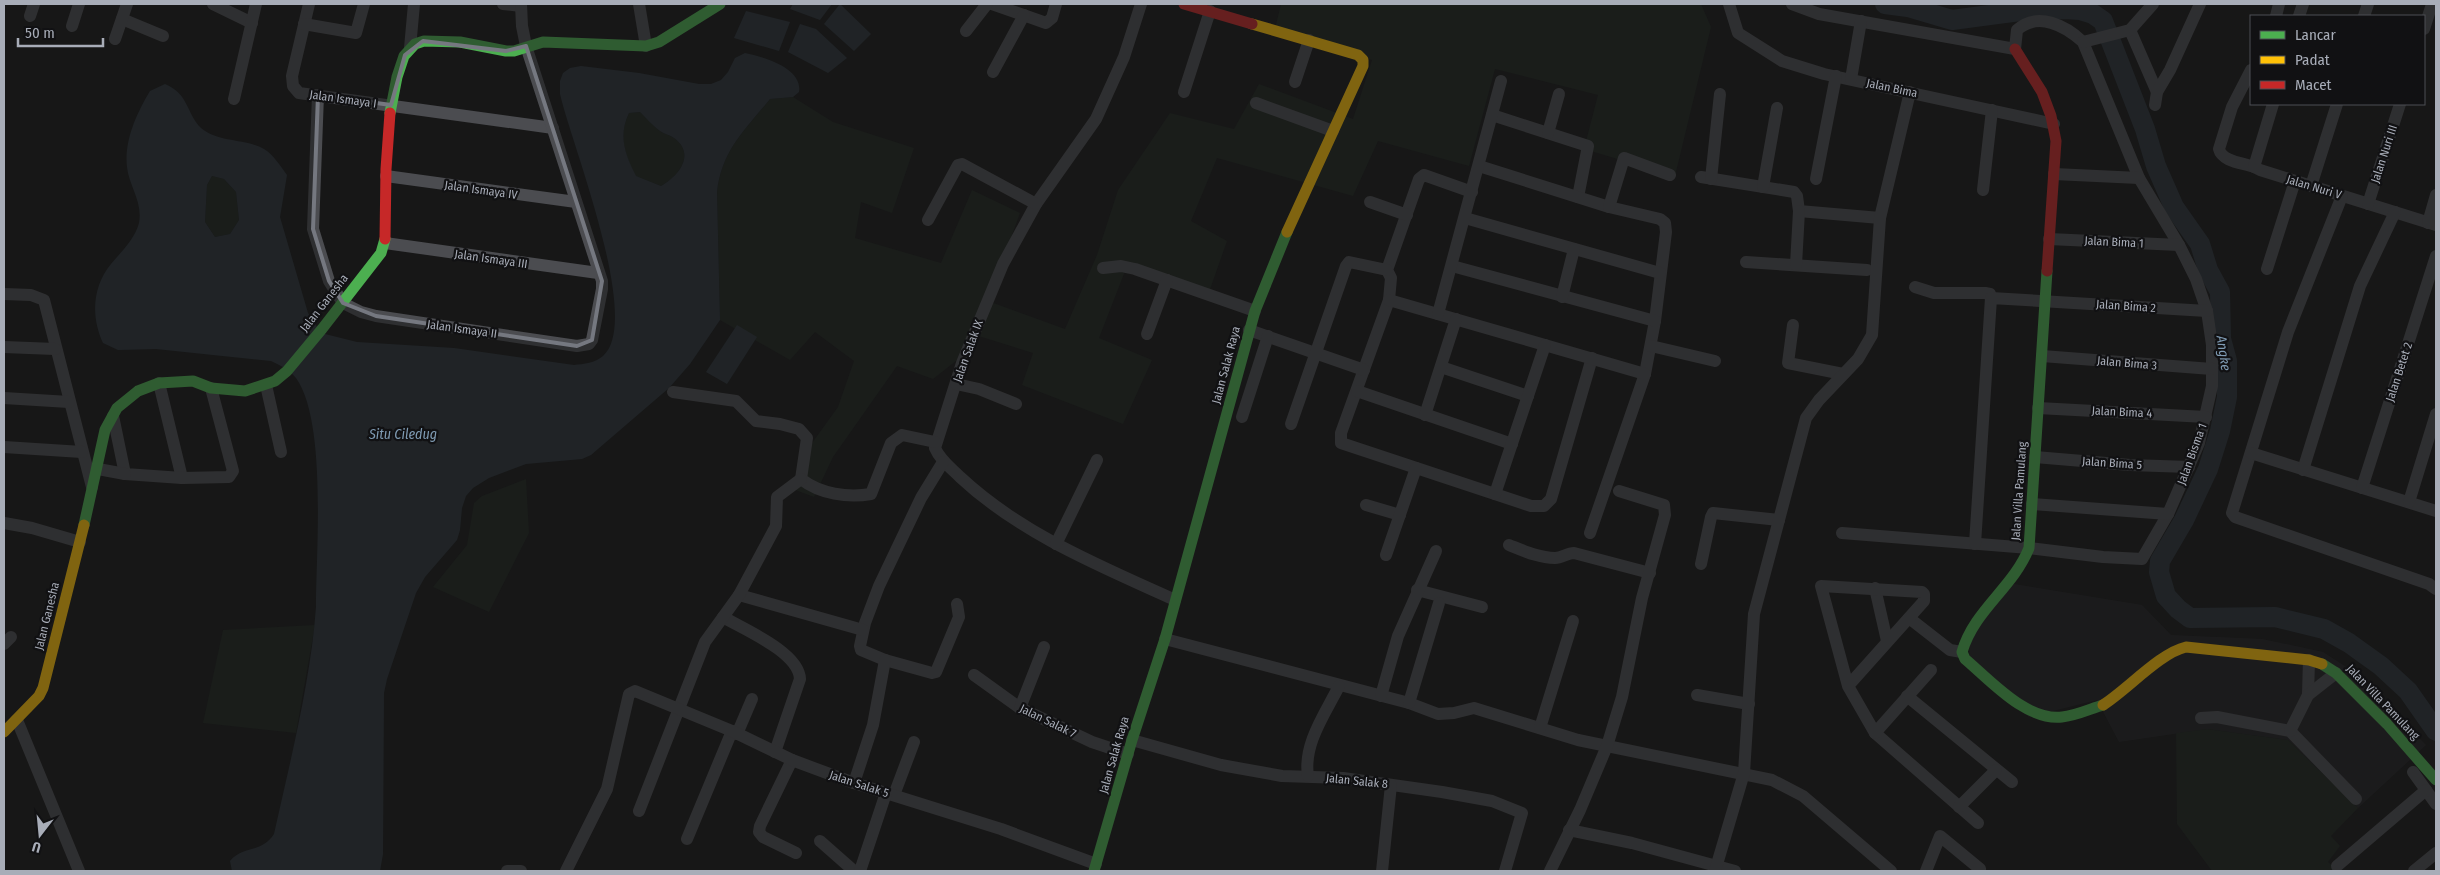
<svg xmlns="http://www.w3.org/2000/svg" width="2440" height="875" font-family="'Fira Sans Condensed',sans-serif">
<rect width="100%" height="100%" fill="#171717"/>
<polygon fill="#212123" points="2014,584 2142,605 2171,635 2262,639 2323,652 2354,672 2426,745 2358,808 2288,740 2207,729 2119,742 2097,700 2029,717 1970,667 1969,633"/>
<g fill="#1d241e">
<path d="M1281 4H1701L1711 27 1675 176 1584 149 1598 95 1495 69 1469 166 1378 141 1353 196 1217 158 1191 221 1227 241 1208 295 1127 266 1099 338 1152 360 1123 424 1022 385 1033 353 969 333 961 357 933 379 897 366 833 457 814 497 790 488 807 450 838 407 854 361 815 332 790 360 720 320 717 192C722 150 744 131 770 99L793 97 833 122 914 148 892 213 861 202 855 238 941 263 972 190 1020 213 988 301 1065 329 1097 255 1118 190 1170 113 1234 129 1259 84 1353 119 1372 60 1275 29Z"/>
<path d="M640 112C647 118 653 126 660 131 664 134 670 135 674 138 696 154 679 176 661 186L635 176C625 154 618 136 629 113Z"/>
<polygon points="212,176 224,179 236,192 239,220 230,234 215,237 205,222 207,185"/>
<polygon points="526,479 529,533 489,612 433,587 467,545 474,503 482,496"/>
<polygon points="315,625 296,733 203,723 223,630"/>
<polygon points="2207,729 2288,740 2358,808 2331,836 2340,846 2328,862 2338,871 2212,871 2177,824 2176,733"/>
</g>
<g fill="#2a3239" fill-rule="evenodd">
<polygon points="793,4 832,4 820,20 790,9"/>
<polygon points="840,4 871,34 854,51 824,24"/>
<polygon points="746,11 790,22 779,51 734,38"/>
<polygon points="800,24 816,29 847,58 828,73 788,52"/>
<path d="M745 53C764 57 803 68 799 92L793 97 770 99C744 131 722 150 717 192L720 320 690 364 669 388 591 455 582 459 526 464 489 478 473 488 466 496 462 508 460 530 457 540 425 577 416 593 387 679 384 693 383 854 380 871H232L230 861C243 845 261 854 274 834 290 762 311 680 316 607 316 552 327 421 296 378 289 369 281 366 271 361L156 349 118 350 103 343C91 317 92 287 111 264 121 252 135 239 139 223 143 202 129 186 127 167 124 140 137 113 150 91L165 84C189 94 186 113 201 128 219 143 244 138 264 149 273 154 281 167 287 175L280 217 308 313 321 333 357 342 454 348 574 365C584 364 595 363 603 356 643 321 571 143 560 94V81L563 73 570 68 581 66 639 73 699 84H711L721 80 728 72 735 58ZM640 112C646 118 653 126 660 131 664 134 670 135 674 138 696 154 679 176 661 186L636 176C625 154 618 136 629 113ZM212 176 224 179 236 192 239 220 230 234 215 237 205 222 207 185Z"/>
<polygon points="737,325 757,337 727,384 706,372"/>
</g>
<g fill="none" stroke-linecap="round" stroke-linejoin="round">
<polyline stroke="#2a3239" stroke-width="20" points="1885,4 1908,7 1952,20 2020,11 2065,9 2080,10 2093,14 2103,21 2145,129 2156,166 2174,207 2200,244 2208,270 2220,292 2221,339 2227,361 2227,397 2220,431 2208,469 2184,520 2160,561 2159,572 2166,596 2178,609 2190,618 2275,617 2324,629 2349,643 2381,666 2408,691 2436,731"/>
<g stroke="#4b4c50" stroke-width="12">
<polyline points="213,4 252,23"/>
<polyline points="309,4 292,76 293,86 299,93 553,128"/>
<polyline points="503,4 521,6"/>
<polyline points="639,4 646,46"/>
<polyline points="992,4 1046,23 1052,18 1056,4"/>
<path d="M1141 4 1124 57 1096 119 1036 204 1003 264 962 363 935 448C940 460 951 468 960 477 1021 534 1100 566 1175 600"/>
<polyline points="1729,4 1738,33 1782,61 1824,74 2054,124"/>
<path d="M1792 4 1819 14 2015 49 2017 30C2038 11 2066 26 2083 42L2139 178 2179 245 2196 279 2207 311 2212 345V386L2199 443 2168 514 2142 559 2103 557 2029 548 1842 533"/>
<polyline points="30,16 34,4"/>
<polyline points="2276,16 2279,4"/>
<polyline points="2299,16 2303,4"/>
<polyline points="2364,16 2368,4"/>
<polyline points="122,19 163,36"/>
<polyline points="304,24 356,33 364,4"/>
<polyline points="72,26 79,4"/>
<polyline points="2424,29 2432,4"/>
<polyline points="2130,30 2157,92"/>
<polyline points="966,31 987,4"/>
<polyline points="115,39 127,4"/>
<polyline points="2083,42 2130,30 2153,4"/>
<polyline points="410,48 414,4"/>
<path d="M2251 70 2232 107 2219 149C2222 162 2244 163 2254 167"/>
<polyline points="993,72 1024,15"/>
<polyline points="1851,79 1861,21"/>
<polyline points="1295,82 1309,40"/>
<polyline points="1184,92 1210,11"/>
<polyline points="318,95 313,229 329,281 343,303 361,312 376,316 577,346 589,344 592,340 602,289 602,281 526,46 522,26 521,4"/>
<polyline points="234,99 256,4"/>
<polyline points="1256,103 1333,131"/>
<polyline points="2273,104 2254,167 2260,170 2436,225"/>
<polyline points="2155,105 2157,92 2170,70 2200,4"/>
<polyline points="1492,115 1588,146 1578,197"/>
<polyline points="1548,133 1559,94"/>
<polyline points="1479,166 1609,207 1660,219 1665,223 1666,232 1655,321 1645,374 1590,533"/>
<polyline points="2054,174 2139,178"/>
<polyline points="386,176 576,202"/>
<polyline points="1701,177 1794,192 1797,196 1799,211 1880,218"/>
<polyline points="1711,179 1720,94"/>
<polyline points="1816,179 1836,76"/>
<polyline points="2311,186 2337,104"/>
<polyline points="1763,187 1777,108"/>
<polyline points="1983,190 1992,110"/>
<polyline points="1472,192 1424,175 1419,179 1387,270 1391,278 1389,300 1341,433 1341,443 1531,506 1544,506 1551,499 1592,358"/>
<polyline points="2342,196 2288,332 2232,513 2235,517 2429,584 2436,589"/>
<polyline points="1370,202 1407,215"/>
<polyline points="2368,204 2400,104"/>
<polyline points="1609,207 1624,158 1670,175"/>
<polyline points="1465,218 1660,273"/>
<polyline points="928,220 958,165 962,164 1036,204"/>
<polyline points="2428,223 2436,195"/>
<polyline points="2049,239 2179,245"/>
<polyline points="385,243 598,273"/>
<polyline points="1746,262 1867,270"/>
<polyline points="1796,265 1799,211"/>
<polyline points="1452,266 1655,321"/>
<polyline points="1103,268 1121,266 1135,269 1255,311"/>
<polyline points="2267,269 2295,181"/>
<polyline points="1915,287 1934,293 1985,293 1990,294 1991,298"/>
<polyline points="4,294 31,295 44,300 92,487"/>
<polyline points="1562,297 1574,249"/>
<polyline points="1389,300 1645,374"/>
<polyline points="1438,314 1501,81"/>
<polyline points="1793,325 1788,363 1843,374"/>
<polyline points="1249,330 1364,370"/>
<polyline points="1147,334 1167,280"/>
<polyline points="1651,346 1715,361"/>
<polyline points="4,347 55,349"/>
<polyline points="2042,356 2212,369"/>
<polyline points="1441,367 1528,396"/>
<polyline points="159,383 182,478"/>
<polyline points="956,384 979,389 1016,404"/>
<polyline points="266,385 281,452"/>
<polyline points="1357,391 1512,444"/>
<path d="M673 392 736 401 756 421 780 424 799 429 807 438 801 479C820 494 848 498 871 494L891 443 902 435 935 442"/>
<polyline points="4,398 69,402"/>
<polyline points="2038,408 2206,417"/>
<polyline points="1425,415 1456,319"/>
<polyline points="113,416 125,474 182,478 229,477 233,471 211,388"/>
<polyline points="1242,417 1268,336"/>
<polyline points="1291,424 1346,266 1349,262 1387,270"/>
<polyline points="4,447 82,452"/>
<polyline points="2251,453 2436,511"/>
<polyline points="2035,457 2130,465 2189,467"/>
<polyline points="943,462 921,498 879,586 865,623 860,646 861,650 885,660 932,673 936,672 959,617 957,604"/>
<polyline points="98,469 125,474"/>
<polyline points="2303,470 2360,286 2395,212"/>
<polyline points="2362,488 2436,256"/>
<polyline points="1495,494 1545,345"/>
<polyline points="2409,502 2436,414"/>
<polyline points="2032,504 2168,514"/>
<polyline points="1366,505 1400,515"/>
<polyline points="4,523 32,528 80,542"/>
<polyline points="1056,544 1097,460"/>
<polyline points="1975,544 1991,298 2207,311"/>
<path d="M1509 545C1524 551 1539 558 1555 558 1562 558 1567 553 1574 553L1650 573"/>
<polyline points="1386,555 1416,468"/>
<polyline points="1701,564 1711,517 1713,513 1779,520"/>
<polyline points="1875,588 1887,641"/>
<polyline points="1417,590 1482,607"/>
<polyline points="739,595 863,630"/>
<path d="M723 617C743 629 799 652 800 679L775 752"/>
<polyline points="1909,618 1950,650 1962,652"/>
<polyline points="1165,639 1409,703 1438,714 1454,713 1474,708 1578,740 1772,780 1803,796 1891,871"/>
<polyline points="4,644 11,637"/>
<polyline points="974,675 1020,708 1092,742 1128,754"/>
<polyline points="1848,686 1924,601 1924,594 1922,592 1821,586 1848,686 1875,733 1978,823"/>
<polyline points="1697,695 1749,704"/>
<polyline points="2308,695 2309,660"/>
<polyline points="1381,696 1398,636 1436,551"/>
<polyline points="1907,696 2012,782"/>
<polyline points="1409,703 1439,603"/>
<polyline points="1020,708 1044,647"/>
<polyline points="2201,718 2217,717 2290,731 2356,799"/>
<polyline points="17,720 79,871"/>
<polyline points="1540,728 1573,621"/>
<polyline points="2290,731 2308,695 2336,673"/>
<polyline points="1875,733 1931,670"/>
<polyline points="737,734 752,699"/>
<polyline points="1132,740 1221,765 1282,776 1343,778 1442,792 1492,801 1522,813 1505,871"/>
<polyline points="792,760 760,826 759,832 763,837 796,853"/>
<polyline points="2413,772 2436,804"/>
<path d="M1308 776C1303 744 1325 714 1339 686"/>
<polyline points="854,783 873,725 885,660"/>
<polyline points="894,795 914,742"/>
<polyline points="1959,807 1996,770"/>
<polyline points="639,811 705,642 739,595 776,526 777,497 801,479"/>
<polyline points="1569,830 1632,843 1735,871"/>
<polyline points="687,839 732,731"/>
<polyline points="820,841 854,871"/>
<polyline points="2337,866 2426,790"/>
<polyline points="507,871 521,871"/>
<polyline points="566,871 607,789 629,694 635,691 732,731 792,760 854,783 1001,829 1096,864"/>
<polyline points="860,871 886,793"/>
<polyline points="1382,871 1391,785"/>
<polyline points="1550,871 1580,810 1607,746 1622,697 1642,598 1665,515 1664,505 1619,491"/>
<polyline points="1715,871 1744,773 1754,614 1806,418 1819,400 1858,359 1872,335 1880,218 1910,92"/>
<polyline points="1926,871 1940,836 1980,869 1979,871"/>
<polyline points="2414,871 2436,853"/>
</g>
<g stroke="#4caf50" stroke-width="11">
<polyline points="390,113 397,77 404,56 415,44 424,41 460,42 506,51 514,51 543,42 646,46 659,42 720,4"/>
<path d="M2047 271 2029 548C2013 588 1974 610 1962 652L1965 659C1991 681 2026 721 2062 717 2075 716 2090 709 2103 705"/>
<polyline points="84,525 105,430 117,408 138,391 159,383 193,381 211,388 245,391 275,381 287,371 322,329 381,253 385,239"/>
<polyline points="2322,664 2336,673 2387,724 2436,780"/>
<polyline points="1094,871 1132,740 1165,639 1255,311 1287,232"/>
</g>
<g stroke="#ffc107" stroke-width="11">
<polyline points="1252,24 1358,55 1363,60 1363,66 1287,232"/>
<path d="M2103 705C2128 689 2160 653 2186 647L2309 660 2322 664"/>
<polyline points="4,732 39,696 43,688 84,525"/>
</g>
<g stroke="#c62828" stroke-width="11">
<polyline points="1184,4 1252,24"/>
<polyline points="2015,49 2042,92 2051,116 2056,141 2047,271"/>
<polyline points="385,239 386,169 390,113"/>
</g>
</g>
<path d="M0 0H2440V875H0ZM423 41 506 51 526 46 602 281 592 340 577 346 376 316 343 303 329 281 313 229 318 95 391 105 405 55Z" fill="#171717" fill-opacity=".55" fill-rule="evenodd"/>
<path fill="none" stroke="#757880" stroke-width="4" stroke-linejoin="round" d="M423 41 506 51 526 46 602 281 592 340 577 346 376 316 343 303 329 281 313 229 318 95 391 105 405 55Z"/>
<g text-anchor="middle" stroke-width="4.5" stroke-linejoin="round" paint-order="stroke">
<g font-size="12" fill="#a8adb8" stroke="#111113">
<text transform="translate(1892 88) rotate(12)" y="4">Jalan Bima</text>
<text transform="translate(343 99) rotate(8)" y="4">Jalan Ismaya I</text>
<text transform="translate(2384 154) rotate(-72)" y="4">Jalan Nuri III</text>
<text transform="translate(2314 187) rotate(17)" y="4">Jalan Nuri V</text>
<text transform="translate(481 190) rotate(8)" y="4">Jalan Ismaya IV</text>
<text transform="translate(2114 242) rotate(3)" y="4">Jalan Bima 1</text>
<text transform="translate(491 259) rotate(8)" y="4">Jalan Ismaya III</text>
<text transform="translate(324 303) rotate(-52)" y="4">Jalan Ganesha</text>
<text transform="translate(2126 306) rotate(4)" y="4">Jalan Bima 2</text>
<text transform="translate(462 329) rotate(8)" y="4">Jalan Ismaya II</text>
<text transform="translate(968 351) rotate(-70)" y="4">Jalan Salak IX</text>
<text transform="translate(2127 363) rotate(5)" y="4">Jalan Bima 3</text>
<text transform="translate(1226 365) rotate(-75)" y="4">Jalan Salak Raya</text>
<text transform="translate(2399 372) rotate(-72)" y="4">Jalan Betet 2</text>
<text transform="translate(2122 412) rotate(3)" y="4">Jalan Bima 4</text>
<text transform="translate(2192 454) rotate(-70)" y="4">Jalan Bisma 1</text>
<text transform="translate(2112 463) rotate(4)" y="4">Jalan Bima 5</text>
<text transform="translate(2019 491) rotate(-86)" y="4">Jalan Villa Pamulang</text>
<text transform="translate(47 616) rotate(-76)" y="4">Jalan Ganesha</text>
<text transform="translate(2383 702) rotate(46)" y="4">Jalan Villa Pamulang</text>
<text transform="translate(1048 721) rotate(26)" y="4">Jalan Salak 7</text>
<text transform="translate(1114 755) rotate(-74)" y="4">Jalan Salak Raya</text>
<text transform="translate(1357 781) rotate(6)" y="4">Jalan Salak 8</text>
<text transform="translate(859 784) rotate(18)" y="4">Jalan Salak 5</text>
</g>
<g font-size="14" font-style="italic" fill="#7f9bb3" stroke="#111113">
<text transform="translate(2224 353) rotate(82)" y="5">Angke</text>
<text x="403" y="439">Situ Ciledug</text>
</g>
</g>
<rect width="2440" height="875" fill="none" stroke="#a8adb8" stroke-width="10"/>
<rect x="2250" y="15" width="175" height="90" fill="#111113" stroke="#4d4f55"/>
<rect x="2260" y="31" width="25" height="8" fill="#4caf50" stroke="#4d4f55"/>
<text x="2295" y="40" font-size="15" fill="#a8adb8">Lancar</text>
<rect x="2260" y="56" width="25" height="8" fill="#ffc107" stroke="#4d4f55"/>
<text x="2295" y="65" font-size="15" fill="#a8adb8">Padat</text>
<rect x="2260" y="81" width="25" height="8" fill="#c62828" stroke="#4d4f55"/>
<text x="2295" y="90" font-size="15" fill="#a8adb8">Macet</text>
<g transform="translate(40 835) rotate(196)" stroke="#111113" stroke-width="4" paint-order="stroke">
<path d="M0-4L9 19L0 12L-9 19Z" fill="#a8adb8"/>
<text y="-8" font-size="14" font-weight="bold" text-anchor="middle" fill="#a8adb8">U</text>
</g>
<path d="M18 38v8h85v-8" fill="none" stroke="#a8adb8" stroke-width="2.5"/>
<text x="25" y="38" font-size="15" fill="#a8adb8" stroke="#111113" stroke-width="4" paint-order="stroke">50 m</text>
</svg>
